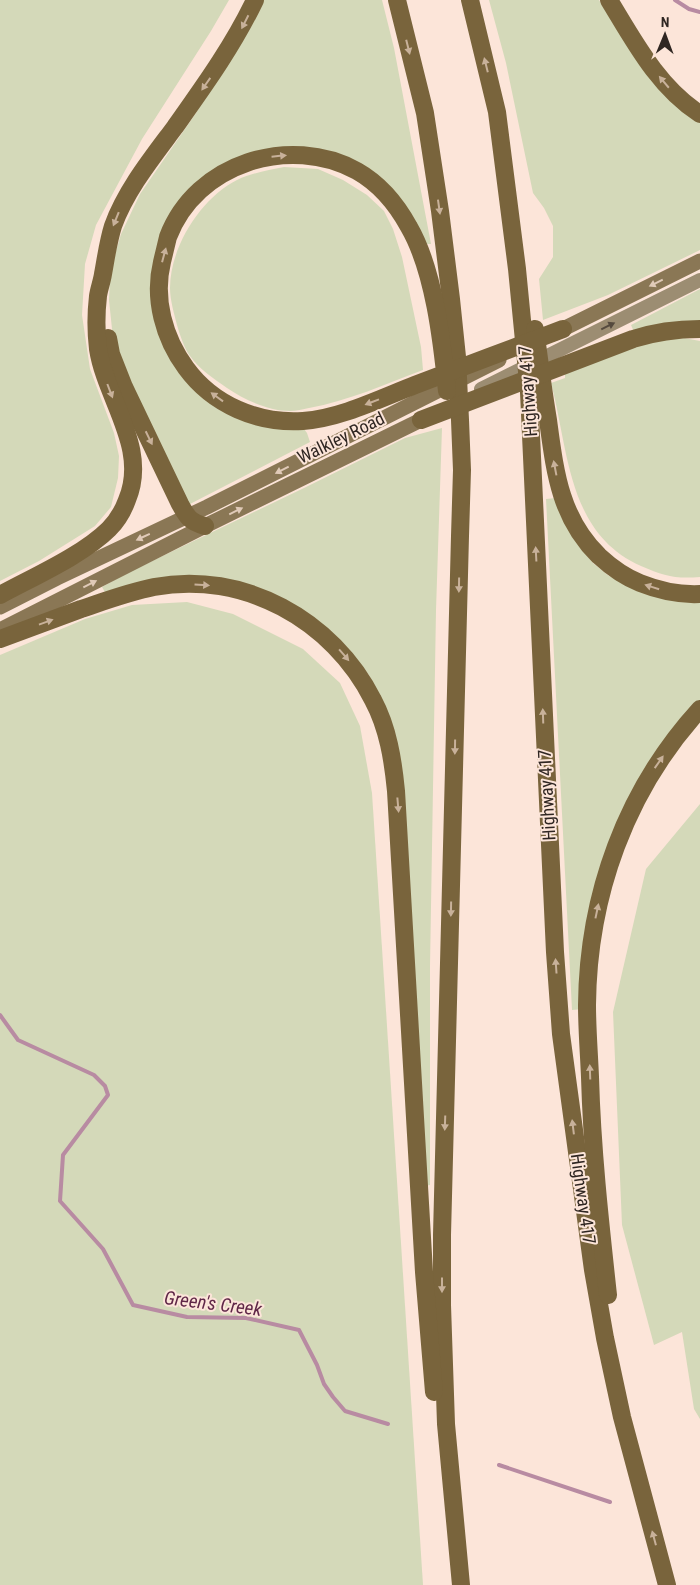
<svg xmlns="http://www.w3.org/2000/svg" width="700" height="1585" font-family="'Roboto Condensed',sans-serif">
<rect width="100%" height="100%" fill="#fce5d9"/>
<g fill="#d4d9b9">
<polygon points="0,0 229,0 211,31 142,139 96,225 85,264 82,315 90,369 114,433 119,456 118,478 111,507 95,526 39,561 0,581"/>
<polygon points="261,0 382,0 394,48 431,244 424,244 407,212 313,148 200,181 153,290 204,395 304,429 307,433 310,442 190,504 188,503 118,357 112,329 109,300 110,278 116,251 121,234 140,194 196,113"/>
<polygon points="489,0 599,0 629,48 700,122 700,250 608,295 543,320 539,279 553,257 553,226 544,208 533,193 506,63"/>
<path d="M284 167 318 169 343 180 367 195 384 211 393 229 402 257 421 347 423 370C386 384 348 401 309 408 303 409 296 411 290 411 268 411 245 400 227 388 214 379 199 369 190 356 184 348 180 335 177 325 174 313 170 300 170 288 170 247 201 198 237 180 252 173 268 170 284 167Z"/>
<polygon points="700,289 700,322 634,332 631,325"/>
<path d="M684 338 700 341V577C675 579 664 576 641 566 567 533 569 451 551 383L565 378V374L640 341Z"/>
<polygon points="442,428 436,610 430,966 430,1185 425,1186 390,724 369,675 336,636 260,589 106,594 102,587 125,574 304,488 405,438"/>
<polygon points="556,498 564,521 574,539 593,563 609,576 700,600 700,701 616,827 583,1009 572,1010 546,499"/>
<polygon points="187,602 233,614 303,649 340,683 360,726 372,793 423,1585 0,1585 0,655 85,619 132,605"/>
<polygon points="700,804 700,1419 694,1409 682,1332 654,1345 622,1225 613,1012 646,869"/>
</g>
<g fill="none" stroke-linecap="round" stroke-linejoin="round">
<g stroke="#b88ba2" stroke-width="4">
<polyline points="675,0 689,9 700,12"/>
<polyline points="0,1015 18,1040 94,1075 105,1086 108,1095 63,1155 60,1201 103,1249 133,1305 187,1317 246,1318 299,1330 317,1365 324,1384 333,1397 345,1411 388,1424"/>
<polyline points="499,1465 610,1502"/>
</g>
<polyline stroke="#9c8d72" stroke-width="14" points="481,389 700,280"/>
<g stroke="#8a7755" stroke-width="15">
<polyline points="553,334 700,261"/>
<polyline points="0,607 57,578 207,507 499,360"/>
<polyline points="0,630 205,526 421,420"/>
</g>
<g stroke="#79643c" stroke-width="18">
<polyline points="397,0 425,113 440,211 451,299 457,357 460,420 462,470 460,536 442,1235 442,1305 446,1424 461,1585"/>
<polyline points="470,0 497,112 517,269 529,392 555,952 561,1034 593,1270 605,1338 622,1417 667,1585"/>
<path d="M609 0C634 41 658 87 700 114"/>
<path d="M535 329C539 359 543 390 548 420 555 472 560 518 599 556 612 568 625 577 640 583 660 591 679 595 700 594"/>
<path d="M108 338 111 354 124 387 180 504C187 517 190 522 205 526"/>
<path d="M447 391C442 341 434 270 409 227 397 205 380 184 357 171 290 134 196 163 168 237 166 245 164 254 162 262 153 299 164 338 186 368 213 405 258 424 303 421 341 418 379 399 415 385 464 366 514 348 563 329"/>
<path d="M421 420 633 339C655 332 677 329 700 329"/>
<path d="M0 595C33 577 83 555 109 529 117 521 123 511 127 500 149 448 106 400 98 349 96 332 96 313 98 296 99 289 102 281 103 274 106 258 108 242 113 226 126 190 152 158 175 127 204 86 233 46 255 0"/>
<path d="M0 639C27 629 54 619 81 609 105 601 129 592 154 587 243 570 333 620 373 700 388 728 393 760 396 791L424 1272 434 1392"/>
<path d="M608 1295C600 1222 592 1150 590 1077 589 1053 587 1029 587 1005 588 895 626 790 700 709"/>
</g>
</g>
<defs><path id="oneway-solid" d="M-6-.8H1V-3.2L6.5 0L1 3.2V.8H-6Z" transform="scale(1.25)"/></defs>
<g fill="#c8b19a">
<use href="#oneway-solid" transform="translate(245 22) rotate(117)"/>
<use href="#oneway-solid" transform="translate(408 47) rotate(76)"/>
<use href="#oneway-solid" transform="translate(486 65) rotate(-104)"/>
<use href="#oneway-solid" transform="translate(664 82) rotate(-130)"/>
<use href="#oneway-solid" transform="translate(206 84) rotate(125)"/>
<use href="#oneway-solid" transform="translate(279 156) rotate(-6)"/>
<use href="#oneway-solid" transform="translate(439 207) rotate(82)"/>
<use href="#oneway-solid" transform="translate(116 219) rotate(112)"/>
<use href="#oneway-solid" transform="translate(164 255) rotate(-75)"/>
<use href="#oneway-solid" transform="translate(110 391) rotate(69)"/>
<use href="#oneway-solid" transform="translate(217 397) rotate(-144)"/>
<use href="#oneway-solid" transform="translate(372 402) rotate(159)"/>
<use href="#oneway-solid" transform="translate(149 438) rotate(64)"/>
<use href="#oneway-solid" transform="translate(555 468) rotate(-101)"/>
<use href="#oneway-solid" transform="translate(536 554) rotate(-93)"/>
<use href="#oneway-solid" transform="translate(202 585) rotate(4)"/>
<use href="#oneway-solid" transform="translate(459 585) rotate(91)"/>
<use href="#oneway-solid" transform="translate(652 587) rotate(-162)"/>
<use href="#oneway-solid" transform="translate(46 622) rotate(-20)"/>
<use href="#oneway-solid" transform="translate(344 655) rotate(49)"/>
<use href="#oneway-solid" transform="translate(543 716) rotate(-92)"/>
<use href="#oneway-solid" transform="translate(455 747) rotate(91)"/>
<use href="#oneway-solid" transform="translate(659 762) rotate(-55)"/>
<use href="#oneway-solid" transform="translate(398 805) rotate(85)"/>
<use href="#oneway-solid" transform="translate(451 909) rotate(91)"/>
<use href="#oneway-solid" transform="translate(597 911) rotate(-78)"/>
<use href="#oneway-solid" transform="translate(556 966) rotate(-94)"/>
<use href="#oneway-solid" transform="translate(590 1072) rotate(-92)"/>
<use href="#oneway-solid" transform="translate(445 1123) rotate(92)"/>
<use href="#oneway-solid" transform="translate(573 1127) rotate(-97)"/>
<use href="#oneway-solid" transform="translate(442 1285) rotate(90)"/>
<use href="#oneway-solid" transform="translate(654 1538) rotate(-105)"/>
</g>
<g fill="#e0cab8">
<use href="#oneway-solid" transform="translate(656 283) rotate(154)"/>
<use href="#oneway-solid" transform="translate(282 470) rotate(153)"/>
<use href="#oneway-solid" transform="translate(236 511) rotate(-26)"/>
<use href="#oneway-solid" transform="translate(143 537) rotate(155)"/>
<use href="#oneway-solid" transform="translate(90 584) rotate(-27)"/>
</g>
<use fill="#554a3e" href="#oneway-solid" transform="translate(608 326) rotate(-26)"/>
<g text-anchor="middle" stroke-width="4" stroke-linejoin="round" paint-order="stroke">
<g font-size="18" fill="#2f2622" stroke="#fce5d9">
<text transform="translate(528 391) rotate(-94)" y="6">Highway 417</text>
<text transform="translate(341 438) rotate(-26)" y="6">Walkley Road</text>
<text transform="translate(547 795) rotate(-93)" y="6">Highway 417</text>
<text transform="translate(583 1199) rotate(82)" y="6">Highway 417</text>
</g>
<g font-size="19" font-style="italic" fill="#5f2647" stroke="#fce5d9">
<text transform="translate(213 1303) rotate(7)" y="7">Green's Creek</text>
</g>
</g>
<g transform="translate(665 35) rotate(1)" stroke="#fce5d9" stroke-width="4" paint-order="stroke">
<path d="M0-4L9 19L0 12L-9 19Z" fill="#2f2622"/>
<text y="-8" font-size="14" font-weight="bold" text-anchor="middle" fill="#2f2622">N</text>
</g>
</svg>
